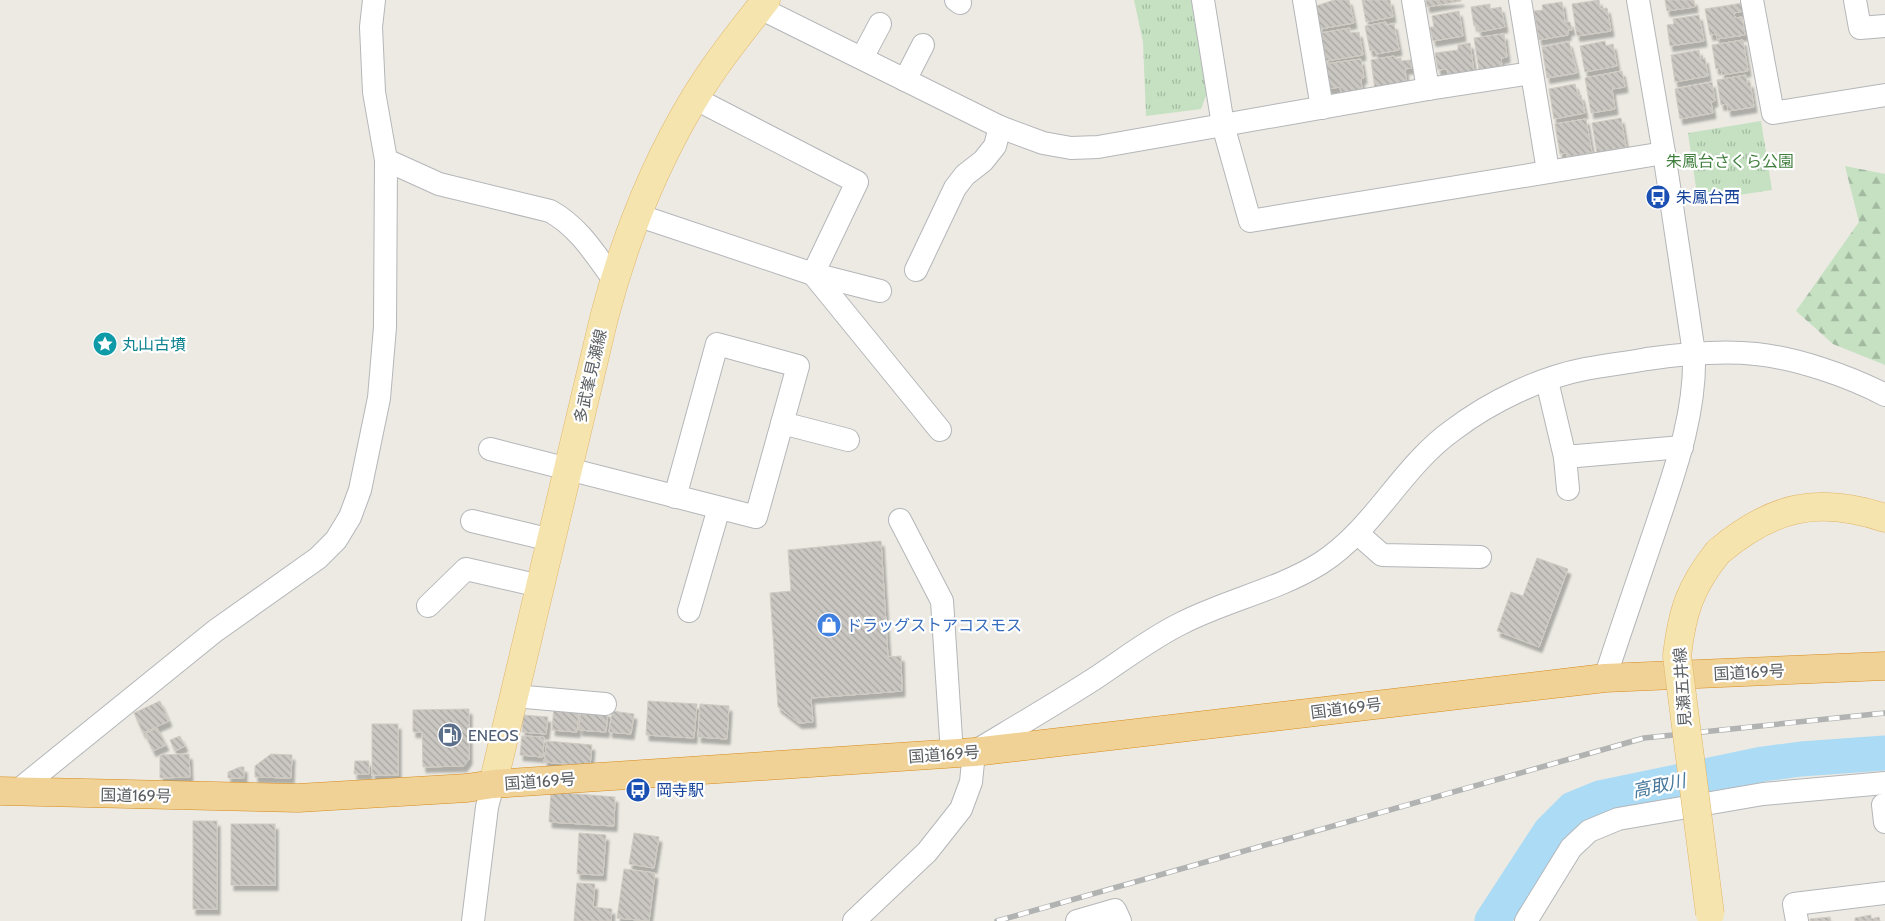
<svg xmlns="http://www.w3.org/2000/svg" width="1885" height="921" font-family="Cabin,'Noto Sans JP',sans-serif">
<defs>
<pattern id="forest-firs" width="22" height="20" patternUnits="userSpaceOnUse" patternTransform="scale(1.25)"><rect width="22" height="20" fill="#c5e1c2"/><path d="M5 1l3.5 6h-7zM16 11l3.5 6h-7z" fill="#a3baa1"/></pattern>
<pattern id="park-tufts" width="24" height="20" patternUnits="userSpaceOnUse" patternTransform="scale(1.25)"><rect width="24" height="20" fill="#c5e1c2"/><path d="M3 7l-1-3M5 7V3M7 7l1-3M15 17l-1-3M17 17v-4M19 17l1-3" fill="none" stroke="#a3baa1"/></pattern>
<pattern id="building-back-hatch" width="6" height="6" patternUnits="userSpaceOnUse" patternTransform="scale(1.25)"><rect width="6" height="6" fill="#cac7c2"/><path d="M-1 5l2 2M0 0l6 6M5-1l2 2" fill="none" stroke="#a7a5a1"/></pattern>
<filter id="shadow"><feDropShadow dx="3" dy="5.5" stdDeviation="1" flood-color="#0004"/></filter>
</defs>
<rect width="100%" height="100%" fill="#eceae3"/>
<polygon fill="url(#forest-firs)" points="1845,166 1885,174 1885,365 1833,344 1796,311 1859,222"/>
<g fill="url(#park-tufts)">
<polygon points="1134,0 1191,0 1207,93 1201,109 1146,116 1143,42"/>
<polygon points="1761,121 1772,190 1698,201 1688,133"/>
</g>
<g fill="none" stroke-linecap="round" stroke-linejoin="round">
<polyline stroke="#abdbf5" stroke-width="35" points="1492,921 1550,832 1573,809 1600,798 1763,764 1801,759 1885,753"/>
</g>
<g fill="url(#building-back-hatch)" stroke="#d0cbc2" filter="url(#shadow)">
<polygon points="1334,0 1349,0 1354,23 1320,29 1316,6"/>
<polygon points="1362,0 1390,0 1393,17 1366,22"/>
<polygon points="1426,0 1461,0 1461,1 1427,7"/>
<polygon points="1599,0 1600,9 1607,8 1611,31 1577,36 1572,4"/>
<polygon points="1665,0 1694,0 1695,7 1667,11"/>
<polygon points="1562,2 1565,22 1570,22 1572,30 1568,30 1568,35 1539,40 1534,11 1543,10 1542,5"/>
<polygon points="1743,3 1744,11 1734,13 1735,18 1742,17 1745,35 1717,39 1716,34 1710,35 1705,9"/>
<polygon points="1490,4 1490,9 1501,7 1505,27 1479,32 1477,25 1474,26 1471,7"/>
<polygon points="1459,11 1463,36 1433,41 1430,27 1434,27 1432,16"/>
<polygon points="1699,15 1704,41 1670,46 1667,25 1674,24 1673,19"/>
<polygon points="1386,22 1386,25 1394,24 1399,50 1376,54 1375,50 1370,51 1365,26"/>
<polygon points="1350,28 1350,33 1359,32 1363,55 1326,61 1321,33"/>
<polygon points="1504,34 1507,57 1501,58 1502,67 1479,70 1474,38"/>
<polygon points="1743,40 1748,71 1722,75 1721,68 1716,69 1712,45"/>
<polygon points="1605,41 1606,46 1613,44 1617,66 1585,72 1580,46"/>
<polygon points="1569,42 1577,73 1547,78 1542,47"/>
<polygon points="1470,43 1474,71 1448,75 1447,69 1438,70 1435,53 1458,50 1458,45"/>
<polygon points="1699,50 1700,59 1705,58 1708,76 1675,82 1671,55"/>
<polygon points="1394,56 1395,59 1401,58 1401,61 1411,60 1412,68 1405,69 1407,85 1375,90 1371,60"/>
<polygon points="1361,59 1364,78 1361,79 1362,90 1341,93 1340,87 1328,89 1325,64"/>
<polygon points="1622,71 1625,87 1612,89 1615,109 1591,113 1585,78"/>
<polygon points="1746,75 1747,83 1750,82 1754,107 1728,111 1727,104 1721,105 1717,80"/>
<polygon points="1712,82 1715,101 1711,102 1713,113 1680,119 1675,89"/>
<polygon points="1575,84 1578,96 1581,95 1585,113 1554,119 1549,89"/>
<polygon points="1621,118 1626,147 1597,153 1592,123"/>
<polygon points="1586,119 1592,153 1567,157 1567,153 1560,154 1555,124"/>
<polygon points="881,541 888,657 901,656 902,691 811,698 813,722 799,723 778,707 770,593 791,591 788,550"/>
<polygon points="1537,558 1568,569 1539,647 1497,631 1511,592 1523,596"/>
<polygon points="160,701 169,721 143,733 134,713"/>
<polygon points="648,701 697,704 694,738 646,735"/>
<polygon points="700,704 729,706 727,739 698,737"/>
<polygon points="554,707 579,709 577,732 552,730"/>
<polygon points="469,709 469,759 464,766 423,767 422,732 413,732 413,710"/>
<polygon points="581,709 608,712 606,732 579,730"/>
<polygon points="612,711 634,714 631,734 609,732"/>
<polygon points="523,715 548,717 546,734 522,732"/>
<rect x="372" y="724" width="26" height="51"/>
<polygon points="157,728 166,745 153,751 145,734"/>
<polygon points="180,736 185,746 175,751 170,740"/>
<polygon points="522,736 544,737 543,757 520,755"/>
<polygon points="547,741 592,745 590,766 544,762"/>
<polygon points="189,754 190,777 160,778 160,755"/>
<polygon points="271,754 292,755 291,778 255,777 255,766"/>
<polygon points="355,761 369,761 369,774 354,774"/>
<polygon points="240,767 244,767 244,778 228,778 228,772"/>
<polygon points="551,792 615,797 614,826 549,822"/>
<rect x="193" y="821" width="24" height="88"/>
<rect x="231" y="824" width="44" height="61"/>
<polygon points="579,833 606,835 603,875 577,874"/>
<polygon points="634,833 659,837 654,868 629,864"/>
<polygon points="624,869 655,873 649,921 617,918"/>
<polygon points="577,883 595,884 593,907 612,909 611,921 574,921"/>
<polygon points="1871,915 1871,919 1879,917 1880,921 1855,921 1855,918"/>
<polygon points="1830,917 1831,921 1810,921 1810,919"/>
</g>
<g fill="none" stroke-linecap="round" stroke-linejoin="round">
<defs>
<g id="minor">
<polyline points="956,0 960,3"/>
<polyline points="1203,0 1223,125 1250,221 1664,153"/>
<polyline points="1304,0 1322,108"/>
<polyline points="1413,0 1428,89"/>
<polyline points="1520,0 1548,171"/>
<polyline points="1752,0 1773,113 1885,95"/>
<polyline points="1855,0 1860,28 1885,26"/>
<polyline points="760,8 1000,127 1043,143 1071,148 1098,147 1428,89 1531,73"/>
<polyline points="862,58 880,24"/>
<polyline points="905,80 923,45"/>
<polyline points="694,98 857,182 813,274 880,291"/>
<path d="M386 160 439 184 550 211C579 227 595 254 614 280"/>
<polyline points="637,215 813,274 940,430"/>
<polyline points="916,270 955,188 965,175 983,161 995,146 1000,127"/>
<polyline points="1547,381 1565,457 1568,489"/>
<polyline points="782,423 848,440"/>
<polyline points="490,449 756,517 798,366 717,344 675,497"/>
<polyline points="1565,457 1682,447"/>
<polyline points="900,520 942,601 952,754"/>
<polyline points="472,521 551,540"/>
<polyline points="1357,533 1382,555 1480,557"/>
<polyline points="428,606 466,569 540,586"/>
<polyline points="689,611 719,508"/>
<path d="M1605 678C1621 629 1638 580 1655 530 1674 473 1696 415 1694 353L1664 153 1638 0"/>
<polyline points="514,696 605,704"/>
<polyline points="16,792 215,631 318,558 336,540 350,517 360,490 379,398 385,327 386,160 374,92 371,27 374,0"/>
<polyline points="1885,805 1883,805 1885,822"/>
<polyline points="473,921 487,807 493,784"/>
<path d="M854 921 927 852 961 809 971 782 974 752C1014 728 1055 704 1094 679 1123 660 1151 638 1182 623 1227 600 1278 590 1321 563 1375 528 1401 467 1453 430 1490 402 1539 378 1585 369 1605 365 1626 363 1647 359 1682 354 1720 350 1756 354 1796 358 1849 376 1885 395"/>
<polyline points="1077,921 1115,910 1120,921"/>
<polyline points="1526,921 1571,848 1589,831 1618,819 1763,794 1885,783"/>
<polyline points="1797,921 1794,904 1885,893"/>
</g>
<g id="major">
<path d="M1718 552C1771 507 1818 495 1885 518"/>
<path d="M493 784 604 318C624 241 653 167 694 99 715 64 741 32 766 0"/>
</g>
<polyline id="highway" points="0,791 298,798 467,788 493,784 974,752 1605,678 1885,666"/>
</defs>
<use href="#minor" stroke="#b4b6b9" stroke-width="24"/>
<use href="#major" stroke="#e1b567" stroke-width="29"/>
<use href="#highway" stroke="#d78b19" stroke-width="29"/>
<use href="#minor" stroke="#fff" stroke-width="22"/>
<use href="#major" stroke="#f6e4af" stroke-width="28"/>
<use href="#highway" stroke="#f1d296" stroke-width="28"/>
<defs>
<polyline id="rail" points="997,921 1644,738 1885,713"/>
</defs>
<use href="#rail" stroke="#b1b2b2" stroke-width="5.5"/>
<use href="#rail" stroke="#fff" stroke-width="4" stroke-dasharray="11" stroke-linecap="butt"/>
<defs>
<path id="major-bridge" d="M1710 914 1677 656C1682 612 1690 587 1718 552"/>
</defs>
<use href="#major-bridge" stroke="#e1b567" stroke-width="29" stroke-linecap="butt"/>
<use href="#major-bridge" stroke="#f6e4af" stroke-width="28"/>
</g>
<defs>
<symbol id="bus-disc" viewBox="-11 -11 22 22"><circle r="9.5" fill="#1a4fb4" stroke="#fff"/><path d="M-5-6H5V4H4V6H2V4H-2V6H-4V4H-5ZM-3.5-4V0h7V-4ZM-3.5 1.2v1.5H-2V1.2ZM2 1.2v1.5H3.5V1.2Z" fill="#fff"/></symbol>
<symbol id="sight-disc" viewBox="-11 -11 22 22"><circle r="9.5" fill="#0f9aa8" stroke="#fff"/><path d="M0-6L1.8-2.2L6-1.7L2.9 1.2L3.7 5.4L0 3.3L-3.7 5.4L-2.9 1.2L-6-1.7L-1.8-2.2Z" fill="#fff"/></symbol>
<symbol id="shop-disc" viewBox="-11 -11 22 22"><circle r="9.5" fill="#3f7fe0" stroke="#fff"/><path d="M-5-2.5h2.3a2.7 3.5 0 0 1 5.4 0H5L5.5 6h-11ZM-1.5-2.5h3a1.5 2.3 0 0 0-3 0Z" fill="#fff"/></symbol>
<symbol id="fuel-disc" viewBox="-11 -11 22 22"><circle r="9.5" fill="#5c6f8a" stroke="#fff"/><path d="M-5.5-6h7V0h2V4h1.3V-2.5L3-4.5l.8-.8L6-3V5H2.5V1h-1V6h-7ZM-4.2-4.7v3.2H.2V-4.7Z" fill="#fff"/></symbol>
</defs>
<g fill-rule="evenodd">
<use href="#bus-disc" x="1644" y="183" width="28" height="28"/>
<use href="#sight-disc" x="91" y="330" width="28" height="28"/>
<use href="#shop-disc" x="815" y="611" width="28" height="28"/>
<use href="#fuel-disc" x="436" y="721" width="28" height="28"/>
<use href="#bus-disc" x="624" y="776" width="28" height="28"/>
</g>
<g text-anchor="middle" stroke-width="4.5" stroke-linejoin="round" paint-order="stroke">
<g font-size="16" fill="#417f3e" stroke="#fff">
<text x="1730" y="167">朱鳳台さくら公園</text>
</g>
<g font-size="16" fill="#164399" stroke="#fff" text-anchor="start">
<text x="1676" y="203">朱鳳台西</text>
<text x="656" y="796">岡寺駅</text>
</g>
<g font-size="16" fill="#0d838f" stroke="#fff" text-anchor="start">
<text x="122" y="350">丸山古墳</text>
</g>
<g font-size="16" fill="#5b5f62" stroke="#fff">
<text transform="translate(590 376) rotate(-77)" y="6">多武峯見瀬線</text>
<text transform="translate(1749 672) rotate(-3)" y="6">国道169号</text>
<text transform="translate(1682 687) rotate(-94)" y="6">見瀬五井線</text>
<text transform="translate(1346 708) rotate(-7)" y="6">国道169号</text>
<text transform="translate(944 754) rotate(-4)" y="6">国道169号</text>
<text transform="translate(540 781) rotate(-4)" y="6">国道169号</text>
<text transform="translate(136 795) rotate(1)" y="6">国道169号</text>
</g>
<g font-size="16" fill="#366cbe" stroke="#fff" text-anchor="start">
<text x="846" y="631">ドラッグストアコスモス</text>
</g>
<g font-size="16" fill="#4e5e75" stroke="#fff" text-anchor="start">
<text x="468" y="741">ENEOS</text>
</g>
<g font-size="18" font-style="italic" fill="#47789c" stroke="#fff">
<text transform="translate(1659 786) rotate(-12)" y="6">高取川</text>
</g>
</g>
</svg>
